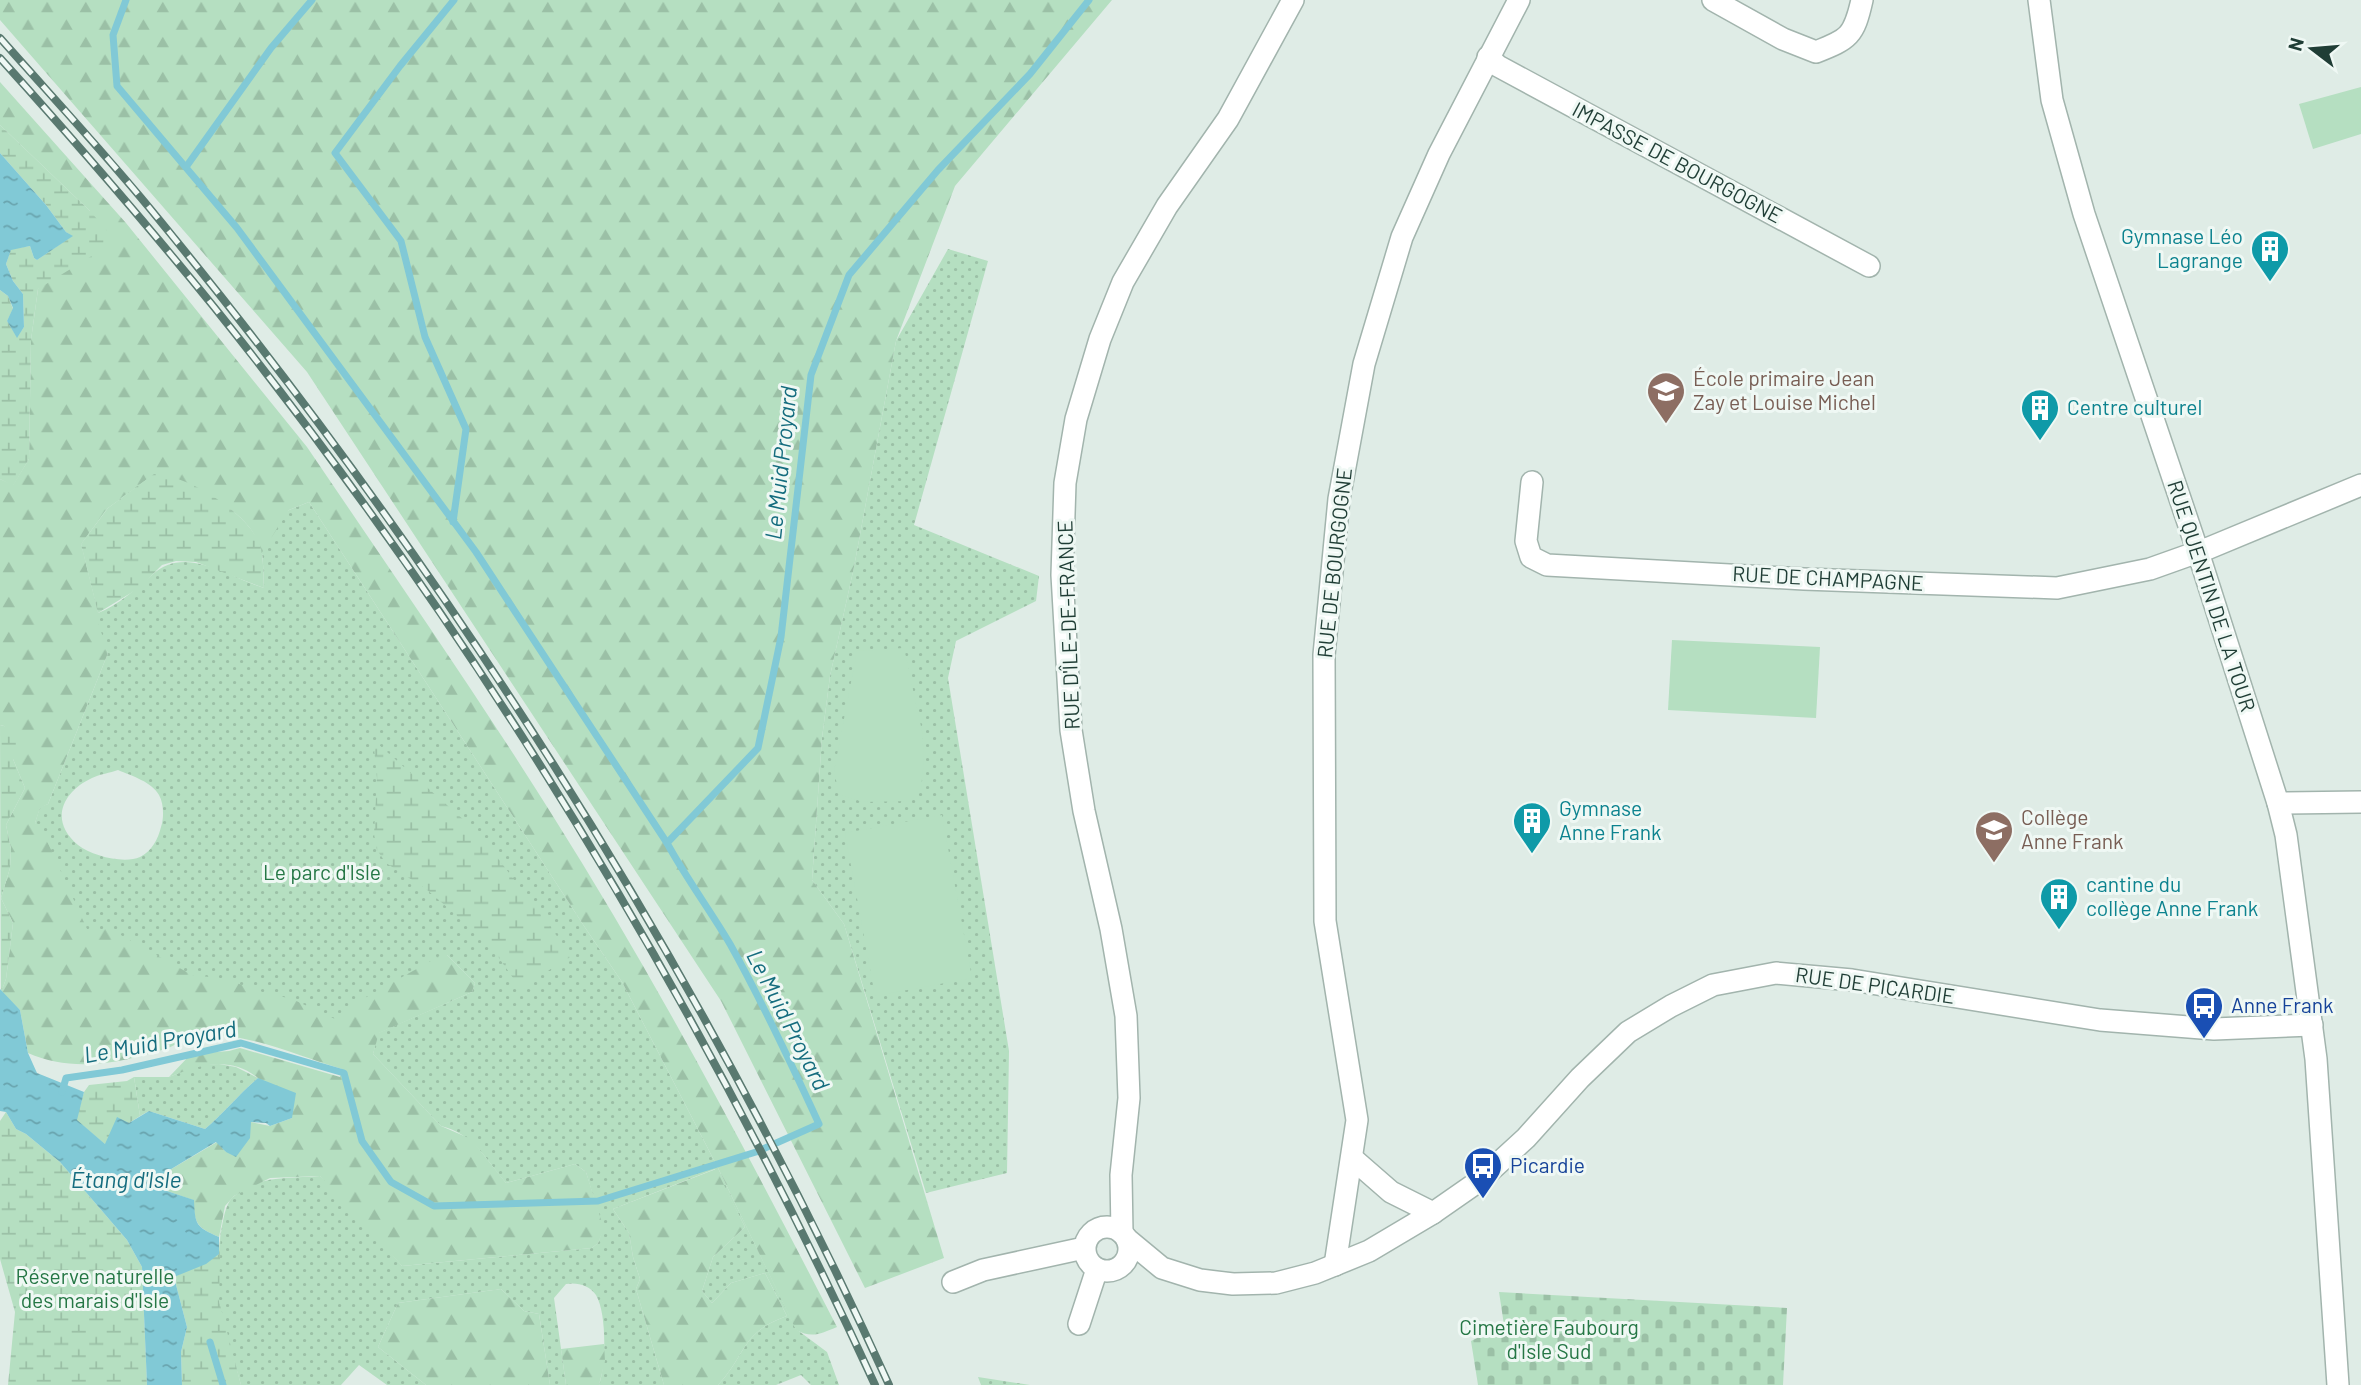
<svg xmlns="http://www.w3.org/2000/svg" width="2361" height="1385" font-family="Barlow,sans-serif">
<defs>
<pattern id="green-dots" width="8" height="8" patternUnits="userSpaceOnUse" patternTransform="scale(1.75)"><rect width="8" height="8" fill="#b5dfc1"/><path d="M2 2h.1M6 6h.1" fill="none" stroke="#9bc0a6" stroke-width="1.8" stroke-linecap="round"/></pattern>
<pattern id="forest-firs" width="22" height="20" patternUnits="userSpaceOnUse" patternTransform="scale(1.75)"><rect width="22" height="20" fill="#b5dfc1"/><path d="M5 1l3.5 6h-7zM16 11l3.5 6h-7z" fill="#9bc0a6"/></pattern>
<pattern id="wetland-marsh" width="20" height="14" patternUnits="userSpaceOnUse" patternTransform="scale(1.75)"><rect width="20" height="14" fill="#b5dfc1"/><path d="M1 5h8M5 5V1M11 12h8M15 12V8" fill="none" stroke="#9bc0a6"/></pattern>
<pattern id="cemetery-stones" width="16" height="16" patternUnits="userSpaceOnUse" patternTransform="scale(1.75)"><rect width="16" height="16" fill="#b5dfc1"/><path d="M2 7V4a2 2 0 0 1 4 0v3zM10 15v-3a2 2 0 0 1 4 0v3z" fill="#9bc0a6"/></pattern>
<pattern id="water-ripples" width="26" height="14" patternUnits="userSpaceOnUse" patternTransform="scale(1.75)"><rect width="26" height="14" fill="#81c9d6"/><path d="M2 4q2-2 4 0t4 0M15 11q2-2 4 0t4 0" fill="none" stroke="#69a4ae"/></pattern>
</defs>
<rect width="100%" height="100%" fill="#dfece6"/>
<g fill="url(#green-dots)" fill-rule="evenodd">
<polygon points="948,249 988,261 914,525 1039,576 1036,601 956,641 948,678 1009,1051 1007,1173 926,1193 844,924 812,880 822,738 830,676 854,567 896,341"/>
<path d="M152 468C197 472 238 504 263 539L289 510 309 502 584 926 622 982 718 1168 796 1329 827 1352 839 1385H811L801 1375 776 1385H718C747 1354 741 1332 787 1316L765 1273 731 1283 712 1303 702 1291 713 1257 745 1227 715 1169 613 1209 629 1233 633 1257 640 1279 636 1289 664 1385H599C606 1365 607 1314 596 1295 589 1285 577 1282 566 1284L554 1298 566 1385H550L539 1314 524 1311 501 1289 398 1303 378 1347 426 1385H387L359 1365 341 1385H241C234 1358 223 1329 219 1301 217 1281 218 1209 233 1197 261 1174 288 1179 320 1176L338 1191 402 1266 592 1248 598 1243 603 1229 586 1172 575 1164 506 1183C485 1159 474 1134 441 1126L373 1054 378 1033 472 992 475 983 447 955 356 1006 339 1022 292 1002 252 994 226 983 191 978 110 932 86 931 35 823 40 807 48 804 108 653 91 618 76 544 105 504ZM155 474C187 474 249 513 260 544 264 557 263 574 264 588 228 577 185 544 152 575 136 589 118 605 98 613L81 544 108 508ZM118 770C132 776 152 782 159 795 164 804 164 818 161 827 158 839 152 851 140 857 124 864 92 856 78 845 49 821 62 792 92 778 100 774 110 773 118 770Z"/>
<path d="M219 1064 236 1067 258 1078C239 1094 224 1113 205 1129L149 1111 140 1116 134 1077H169L198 1065Z"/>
<polygon points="978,1377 1030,1385 981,1385"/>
</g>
<g fill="url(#forest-firs)">
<polygon points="0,0 1112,0 955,186 896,341 854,567 830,676 822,738 812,880 844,924 944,1258 865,1288 721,1001 307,372 0,20"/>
<path d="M0 82 126 223 307 447C389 568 473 689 551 813 656 979 747 1152 837 1327 822 1333 812 1339 796 1330L718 1168 622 982 584 926 309 502 289 510 261 554C253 506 193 491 154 474L107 508 81 544 98 613 96 616 108 653 48 804 40 808 35 823 42 830 87 929H110L192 975 227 979 254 990 292 999 335 1019 354 1004 445 953 475 983 472 992 379 1033 373 1054 441 1126 471 1139 506 1183 575 1164 586 1172 604 1229 598 1243 592 1248 402 1266 320 1176 270 1178 234 1196 225 1206 219 1237C196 1227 195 1224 193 1200L164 1190 163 1174 217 1142 226 1152 251 1122 270 1126 292 1118C281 1106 271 1090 259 1079 231 1055 199 1065 169 1077L191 1054 229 1051 240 1048 340 1077 342 1069C304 1058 247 1033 208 1035 202 1035 192 1035 187 1037 180 1040 175 1046 168 1048 123 1063 72 1073 28 1053L20 1010 1 992 6 979 13 923 1 898 10 868 11 849 6 825 25 788 13 759 4 726 0 725V479L13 485 29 459 31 340 38 289 90 211 0 125Z"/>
<path d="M716 1169 745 1227 713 1257 702 1291 712 1303 731 1283 765 1273 787 1316C741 1332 747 1354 718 1385H664L636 1289 640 1279 633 1257 629 1233 613 1209Z"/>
<polygon points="501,1289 524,1311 539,1314 550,1385 426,1385 378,1347 398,1303"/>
<polygon points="604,1344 605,1361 599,1385 566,1385 561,1349"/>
</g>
<g fill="url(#wetland-marsh)">
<polygon points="0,125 90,211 116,241 38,289 31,340 29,459 13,486 0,479 0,290 8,296 13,309 7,321 17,337 24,327 23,294 13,281 6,264 11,249 30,246 34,258 37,260 72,236 66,232 46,205 0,153"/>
<path d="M154 474C186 474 249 513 260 545 264 558 263 575 264 588L196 562 176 561 162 565 139 588 98 613 81 544 108 508Z"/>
<polygon points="0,725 4,726 17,742 13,759 25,788 6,825 11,849 10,868 1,898 13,923 6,979 1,992"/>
<polygon points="378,744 465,821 497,857 572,956 520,988 497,955 455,914 426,889 386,863 377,850 374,834 377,778 374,748"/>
<polygon points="134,1077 140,1116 129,1123 106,1145 76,1120 84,1092 89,1085 127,1081"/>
<polygon points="6,1112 16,1129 26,1134 60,1162 127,1240 142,1267 147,1385 8,1385 15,1312 0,1259 0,1121"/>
<polygon points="221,1222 219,1301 241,1385 182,1385 181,1352 187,1327 174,1277 219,1254"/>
</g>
<polygon fill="url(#cemetery-stones)" points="1499,1292 1787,1308 1783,1385 1478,1385 1471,1341 1504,1325"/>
<g fill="#b5dfc1">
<polygon points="2361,87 2361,134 2313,149 2299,104"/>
<polygon points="1672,640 1820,647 1816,718 1668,710"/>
<polygon points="904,648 922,731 924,761 921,788 911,801 863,802 839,794 834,771 857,651"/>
<polygon points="942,815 972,978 875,996 845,833"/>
</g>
<g fill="url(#water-ripples)">
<polygon points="0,153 46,205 66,232 73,236 37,260 34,258 30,246 11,250 6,264 13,281 23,294 24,327 17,338 7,321 13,308 8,296 0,290"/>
<path d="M0 989 20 1010 28 1053 37 1073 84 1092 77 1120 105 1144 117 1117 129 1123 149 1111 205 1129C224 1113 239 1094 258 1078L296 1093 292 1118 270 1126 266 1123 251 1122 250 1138 236 1157 226 1152 216 1142 163 1174 164 1190 194 1200C195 1225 196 1227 219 1237V1254L206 1264 174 1277 187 1327 181 1352 182 1385H147L142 1267 127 1240 60 1162 26 1134 16 1129 6 1112 0 1111Z"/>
</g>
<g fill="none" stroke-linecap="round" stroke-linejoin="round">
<g stroke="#81c9d6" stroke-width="7">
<polyline points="126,0 113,35 117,86 237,228 476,552 667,843"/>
<polyline points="186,167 271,48 312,0"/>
<polyline points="453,522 466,429 425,337 401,241 335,153 400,66 454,0"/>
<path d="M62 1092 66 1078 122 1070 241 1043 344 1073 362 1141 391 1182 434 1206 598 1201 756 1152 819 1124C791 1063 763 1003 730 944 710 910 686 878 667 843L758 748 781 637 811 375 849 275 938 170 1030 74 1089 0"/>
<polyline points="210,1342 223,1385"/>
</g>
<defs>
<g id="minor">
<path d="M1713 0 1783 39 1816 52C1849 39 1854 36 1862 0"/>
<polyline points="2039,0 2052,100 2084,214 2198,552 2278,803 2286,835 2316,1059 2338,1385"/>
<polyline points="1488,57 1498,66 1869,266"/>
<polyline points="1532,482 1526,541 1531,557 1547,565 1804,579 2057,588 2150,569 2209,548 2361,485"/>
<polyline points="2278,803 2361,802"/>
<polyline points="1352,1158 1391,1192 1433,1213"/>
<circle cx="1107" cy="1249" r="22"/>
<polyline points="1122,1233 1121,1175 1129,1098 1126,1016 1111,929 1084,811 1071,730 1062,575 1065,483 1076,419 1100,339 1123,282 1167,206 1228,119 1293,0"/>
<polyline points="1127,1239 1162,1268 1200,1280 1233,1284 1276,1283 1315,1273 1369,1251 1433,1213 1479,1181 1526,1138 1580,1078 1628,1032 1671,1006 1713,985 1776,973 1852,980 2100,1020 2214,1029 2312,1025"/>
<polyline points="1335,1265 1357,1120 1325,921 1324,655 1339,499 1364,364 1402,237 1439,154 1519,0"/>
<polyline points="953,1282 983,1270 1084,1248"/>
<polyline points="1079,1324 1097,1269"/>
</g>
</defs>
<use href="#minor" stroke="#a2b4ad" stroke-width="24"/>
<use href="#minor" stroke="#fff" stroke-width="21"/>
<defs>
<g id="rail">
<path d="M0 38C54 99 110 159 161 222 452 577 699 967 889 1385"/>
<path d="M0 58C73 139 145 222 214 307 478 636 699 1002 875 1385"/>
</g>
</defs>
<use href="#rail" stroke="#597970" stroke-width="8"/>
<use href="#rail" stroke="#eff8f4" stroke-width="5" stroke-dasharray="16" stroke-linecap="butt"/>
</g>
<defs>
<symbol id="building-pin" viewBox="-11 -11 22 30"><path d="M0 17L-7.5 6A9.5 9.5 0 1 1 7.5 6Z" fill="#0f9aa8" stroke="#eff8f4"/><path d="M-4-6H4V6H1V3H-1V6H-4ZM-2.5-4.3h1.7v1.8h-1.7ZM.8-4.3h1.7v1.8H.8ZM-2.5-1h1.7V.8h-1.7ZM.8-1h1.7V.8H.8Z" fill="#fff"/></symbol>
<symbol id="school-pin" viewBox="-11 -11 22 30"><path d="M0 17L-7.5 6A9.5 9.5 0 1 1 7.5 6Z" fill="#8d6e63" stroke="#eff8f4"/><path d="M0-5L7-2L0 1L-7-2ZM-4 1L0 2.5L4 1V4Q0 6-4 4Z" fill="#fff"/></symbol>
<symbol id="bus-pin" viewBox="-11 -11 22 30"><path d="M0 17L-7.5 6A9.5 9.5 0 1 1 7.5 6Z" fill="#1a4fb4" stroke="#eff8f4"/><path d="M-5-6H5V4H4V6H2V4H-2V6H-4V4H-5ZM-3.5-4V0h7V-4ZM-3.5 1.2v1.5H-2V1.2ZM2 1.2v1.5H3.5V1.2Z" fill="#fff"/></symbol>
</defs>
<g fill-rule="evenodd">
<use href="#building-pin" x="2248" y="227" width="44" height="60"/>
<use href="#school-pin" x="1644" y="369" width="44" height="60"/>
<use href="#building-pin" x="2018" y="386" width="44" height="60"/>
<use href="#building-pin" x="1510" y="799" width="44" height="60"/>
<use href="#school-pin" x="1972" y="808" width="44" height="60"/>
<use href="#building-pin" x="2037" y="875" width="44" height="60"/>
<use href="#bus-pin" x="2182" y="984" width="44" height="60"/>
<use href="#bus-pin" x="1461" y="1144" width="44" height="60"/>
</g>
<g text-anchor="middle" stroke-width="6" stroke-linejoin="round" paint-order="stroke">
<g font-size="21" fill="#1f3d35" stroke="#eff8f4">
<text transform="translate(1677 163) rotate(28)" y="7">IMPASSE DE BOURGOGNE</text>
<text transform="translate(1335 563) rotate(-84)" y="7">RUE DE BOURGOGNE</text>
<text transform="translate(1828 579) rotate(3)" y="7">RUE DE CHAMPAGNE</text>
<text transform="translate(2211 596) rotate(72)" y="7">RUE QUENTIN DE LA TOUR</text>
<text transform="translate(1069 625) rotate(-92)" y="7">RUE D'ÎLE-DE-FRANCE</text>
<text transform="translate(1875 986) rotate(8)" y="7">RUE DE PICARDIE</text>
</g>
<g font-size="21" fill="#0d838f" stroke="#eff8f4" text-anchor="start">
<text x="2243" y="244" text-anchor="end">Gymnase Léo<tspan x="2243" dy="24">Lagrange</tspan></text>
<text x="2067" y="415">Centre culturel</text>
<text x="1559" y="816">Gymnase<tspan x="1559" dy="24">Anne Frank</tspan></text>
<text x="2086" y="892">cantine du<tspan x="2086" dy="24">collège Anne Frank</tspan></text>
</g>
<g font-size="21" fill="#785e54" stroke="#eff8f4" text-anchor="start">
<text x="1693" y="386">École primaire Jean<tspan x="1693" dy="24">Zay et Louise Michel</tspan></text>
<text x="2021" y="825">Collège<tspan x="2021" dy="24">Anne Frank</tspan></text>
</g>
<g font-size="21" fill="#257745" stroke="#eff8f4">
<text x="322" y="880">Le parc d'Isle</text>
<text x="95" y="1284">Réserve naturelle<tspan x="95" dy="24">des marais d'Isle</tspan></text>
<text x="1549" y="1335">Cimetière Faubourg<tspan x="1549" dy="24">d'Isle Sud</tspan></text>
</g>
<g font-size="21" fill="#164399" stroke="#eff8f4" text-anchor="start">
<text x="2231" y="1013">Anne Frank</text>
<text x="1510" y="1173">Picardie</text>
</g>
<g font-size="23" font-style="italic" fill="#146c7e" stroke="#eff8f4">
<text transform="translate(781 463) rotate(-84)" y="8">Le Muid Proyard</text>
<text transform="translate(788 1020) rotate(63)" y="8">Le Muid Proyard</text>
<text transform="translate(160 1042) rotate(-10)" y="8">Le Muid Proyard</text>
<text x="126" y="1188">Étang d'Isle</text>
</g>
</g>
<g transform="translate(2312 49) rotate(286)" stroke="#eff8f4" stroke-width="5" paint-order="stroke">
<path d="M0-5L12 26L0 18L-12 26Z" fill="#1f3d35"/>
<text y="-10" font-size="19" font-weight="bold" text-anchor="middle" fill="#1f3d35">N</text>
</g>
</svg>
